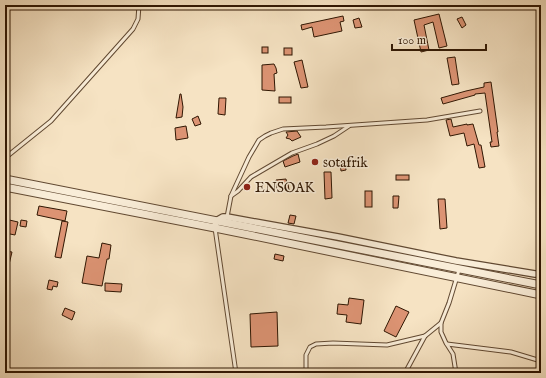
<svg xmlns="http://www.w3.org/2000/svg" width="546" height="378" font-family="'IM FELL English',serif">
<rect width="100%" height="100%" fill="#f6e3c3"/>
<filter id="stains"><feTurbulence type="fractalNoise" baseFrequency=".005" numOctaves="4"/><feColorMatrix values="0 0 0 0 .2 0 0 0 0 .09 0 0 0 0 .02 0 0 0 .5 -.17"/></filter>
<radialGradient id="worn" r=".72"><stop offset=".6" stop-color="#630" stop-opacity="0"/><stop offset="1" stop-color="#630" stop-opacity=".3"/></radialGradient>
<g fill="#dc9373" stroke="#2f1602">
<polygon points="439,14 447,46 439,48 433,22 424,25 429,50 421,52 414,20"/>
<polygon points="343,16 344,21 340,22 342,31 314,37 312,27 302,30 301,25"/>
<polygon points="462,17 466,25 462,28 457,19"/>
<polygon points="359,18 362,27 355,28 353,20"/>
<rect x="262" y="47" width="6" height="6"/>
<rect x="284" y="48" width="8" height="7"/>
<polygon points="455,57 459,84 452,85 447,58"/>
<polygon points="302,60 308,87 301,88 294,62"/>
<polygon points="274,64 276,68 277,73 274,74 275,91 262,90 262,65"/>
<polygon points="491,82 498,132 497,132 499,146 491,147 490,142 492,142 485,93 475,94 475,95 443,104 441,98 466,91 484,87 484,83"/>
<polygon points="180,94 181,94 183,107 182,117 176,118"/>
<rect x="279" y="97" width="12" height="6"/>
<polygon points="219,98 226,98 225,115 218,114"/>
<polygon points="198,116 201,124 195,126 192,119"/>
<polygon points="451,119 453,127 467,124 467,125 473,124 479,145 481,145 485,167 479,168 474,144 467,146 464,133 450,136 446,120"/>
<polygon points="186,126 188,138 176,140 175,128"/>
<polygon points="297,131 301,137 292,141 290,139 286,138 288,135 286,132"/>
<polygon points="298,154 300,162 285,167 283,161 293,156"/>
<polygon points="345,160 346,170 341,171 340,161"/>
<polygon points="324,172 331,172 332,198 325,199"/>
<rect x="396" y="175" width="13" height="5"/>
<polygon points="286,179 287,184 288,184 289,190 277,191 276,180"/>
<rect x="365" y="191" width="7" height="16"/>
<polygon points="393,196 399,196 398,208 393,208"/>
<polygon points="438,199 445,199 447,228 440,229"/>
<polygon points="39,206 67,211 65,221 37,215"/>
<polygon points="290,215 296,216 294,224 288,223"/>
<polygon points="5,219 18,222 15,235 5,233"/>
<polygon points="21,220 27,221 26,227 20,226"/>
<polygon points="62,221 68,222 61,258 55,257"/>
<polygon points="102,243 111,245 109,259 107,259 102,286 82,283 87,256 99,258"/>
<polygon points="5,251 12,252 7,273 5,273"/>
<polygon points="275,254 284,256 283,261 274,259"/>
<polygon points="49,280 58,282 57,287 53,286 52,290 47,289"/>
<polygon points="105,283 122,284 121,292 105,291"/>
<polygon points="349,298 364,300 361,324 346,322 347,315 337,314 338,304 348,305"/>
<polygon points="396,306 409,312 396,337 384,331"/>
<polygon points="65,308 75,312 72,320 62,315"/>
<polygon points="277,312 278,346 251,347 250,314"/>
</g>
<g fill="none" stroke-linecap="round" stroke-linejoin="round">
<defs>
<g id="service">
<polyline points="5,158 51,121 133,29 138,19 139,5"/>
<polyline points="231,196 238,191 251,177 292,153 317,144 334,136 349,126"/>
<polyline points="227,217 231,196 249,157 259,140 265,136 271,133 283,129 326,127 427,120 480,111"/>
<polyline points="215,228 236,373"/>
<polyline points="447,344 511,352 541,361"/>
<polyline points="306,373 306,355 310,347 316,344 333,343 387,345 425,336"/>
<polyline points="405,373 425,336 441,323"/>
<polyline points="456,373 453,354 446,343 441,332 441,323 449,303 459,270"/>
</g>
<polyline id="minor" points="215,228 216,221 223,217 227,217 338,237 456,261 535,274 541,274"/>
<g id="tertiary">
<polyline points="5,179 541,285"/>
<polyline points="5,187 215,228 541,295"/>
</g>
</defs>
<use href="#service" stroke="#614932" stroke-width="5"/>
<use href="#minor" stroke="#614932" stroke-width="8"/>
<use href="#tertiary" stroke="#614932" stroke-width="9"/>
<use href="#service" stroke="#f9edd8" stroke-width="3"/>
<use href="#minor" stroke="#f9edd8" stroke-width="5.5"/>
<use href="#tertiary" stroke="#f9edd8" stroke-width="7"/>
</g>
<g fill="#8f2418" stroke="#f9edd8" stroke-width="1.5">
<circle cx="315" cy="162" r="4"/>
<circle cx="247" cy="187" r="4"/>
</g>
<g text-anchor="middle" stroke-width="3" stroke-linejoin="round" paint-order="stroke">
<g font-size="14" fill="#2f1602" stroke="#f9edd8" text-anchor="start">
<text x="323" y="167">sotafrik</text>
<text x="255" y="192">ENSOAK</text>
</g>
</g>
<rect width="546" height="378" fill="none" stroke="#f6e3c3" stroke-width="20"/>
<rect x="6" y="6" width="534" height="366" fill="none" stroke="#2f1602" stroke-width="2"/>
<rect x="10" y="10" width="526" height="358" fill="none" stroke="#2f1602"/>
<path d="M392 44v6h94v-6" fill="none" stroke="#2f1602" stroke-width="2"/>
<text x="398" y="44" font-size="12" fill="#2f1602" stroke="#f9edd8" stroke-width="3" paint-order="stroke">100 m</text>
<rect width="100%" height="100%" filter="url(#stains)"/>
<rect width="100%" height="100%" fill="url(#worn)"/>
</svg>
